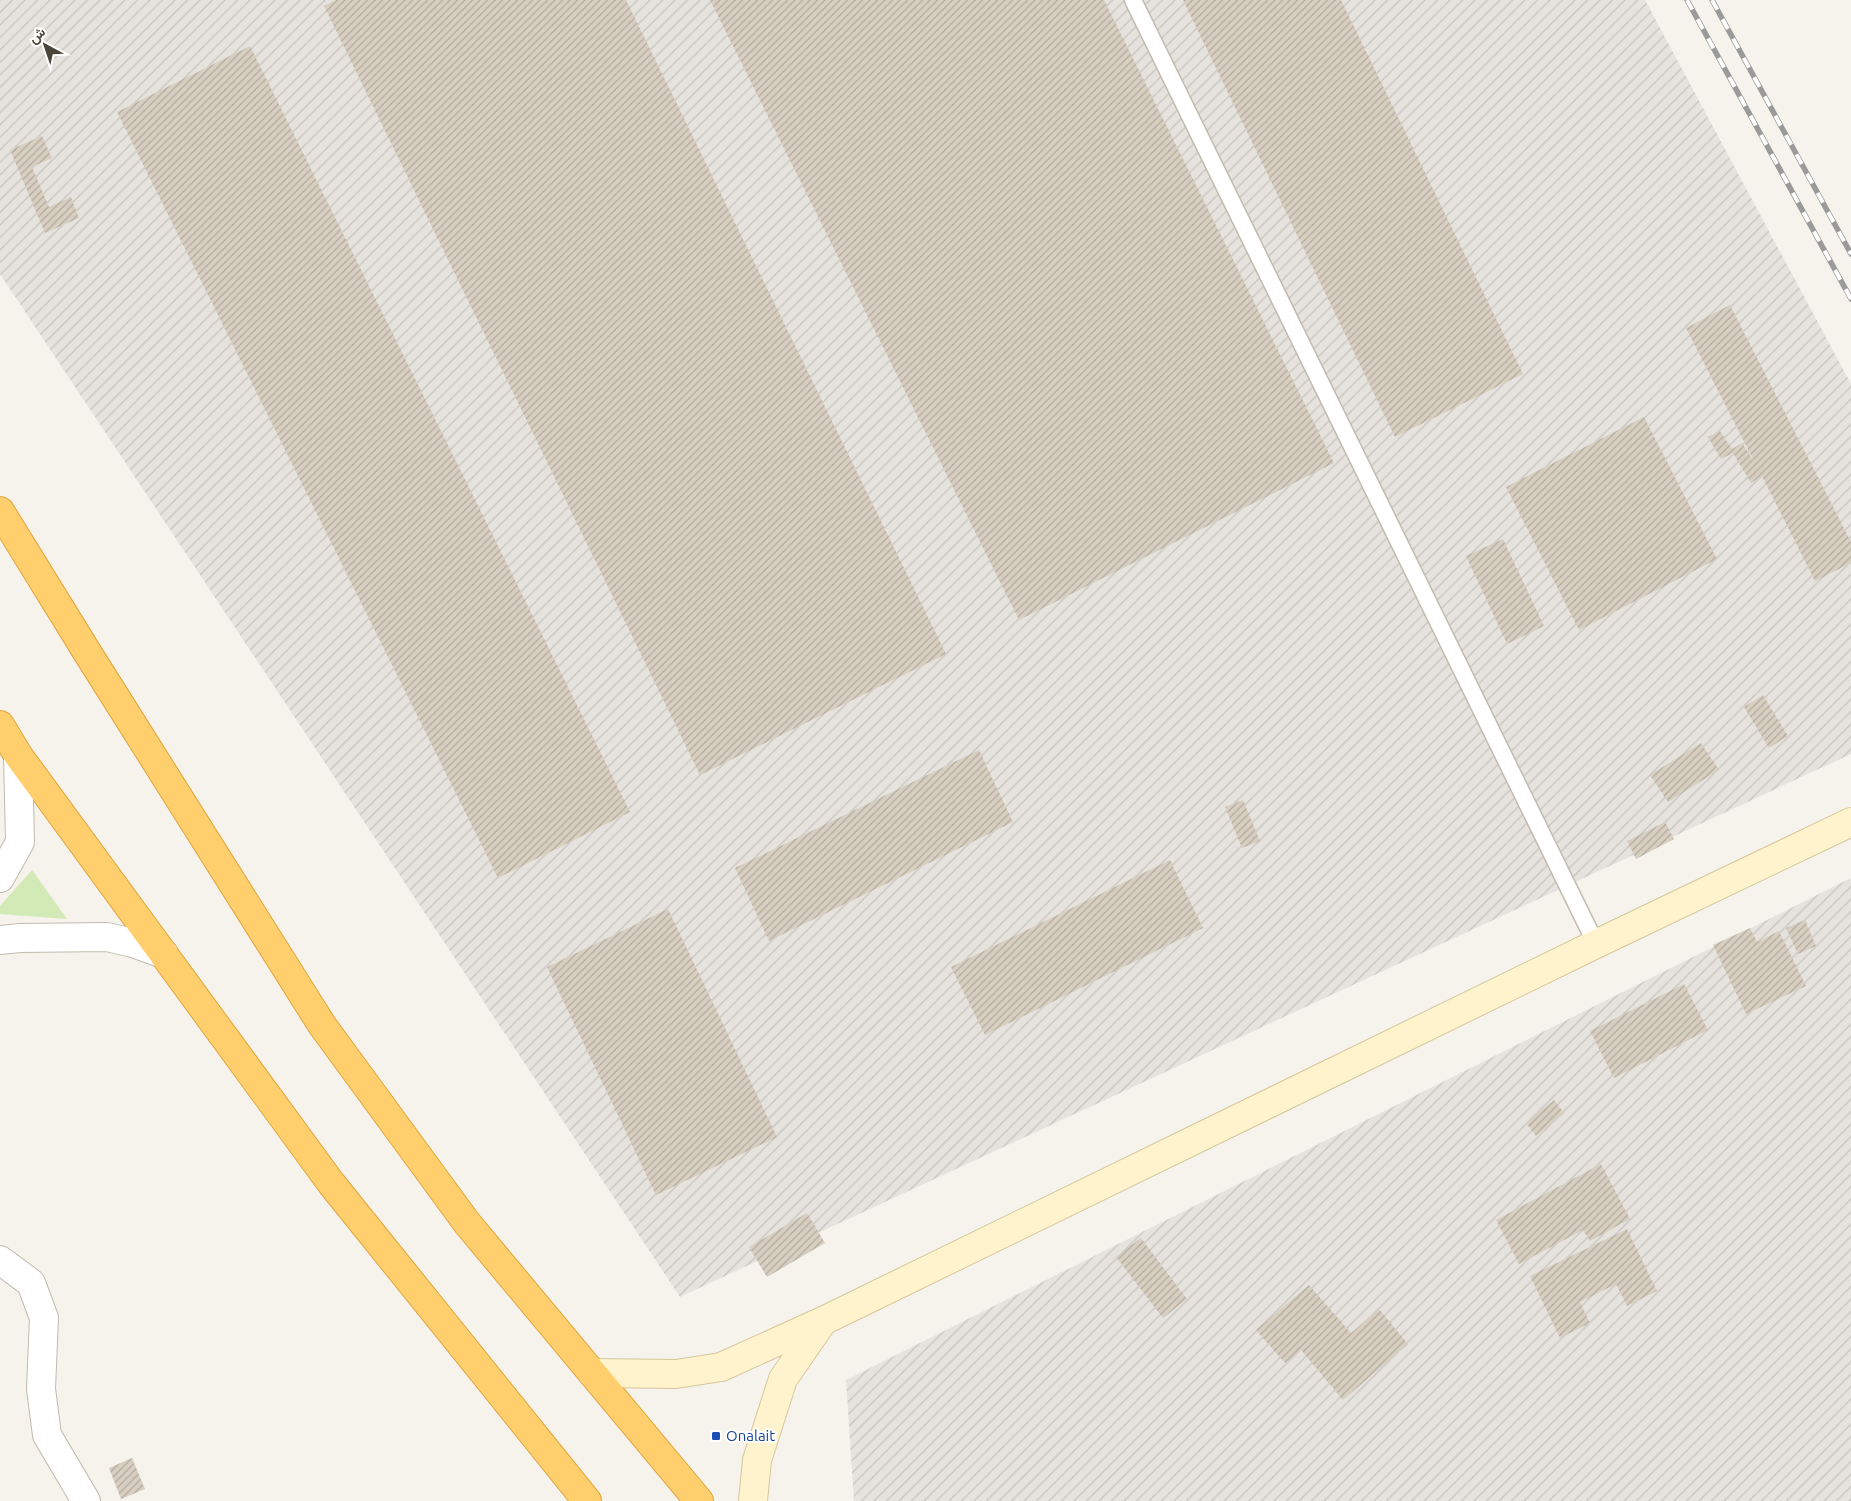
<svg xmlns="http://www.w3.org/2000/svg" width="1851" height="1501" font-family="Ubuntu,Vazirmatn,sans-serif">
<defs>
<pattern id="industrial-furrows" width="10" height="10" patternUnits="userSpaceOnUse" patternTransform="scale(1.25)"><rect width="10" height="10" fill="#e6e2dd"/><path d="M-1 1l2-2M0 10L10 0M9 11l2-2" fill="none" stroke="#c7c3be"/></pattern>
<pattern id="building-hatch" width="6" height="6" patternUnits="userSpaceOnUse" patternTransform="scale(1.25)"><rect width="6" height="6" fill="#d8cfc1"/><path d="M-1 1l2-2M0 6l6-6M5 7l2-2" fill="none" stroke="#b1aa9e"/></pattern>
</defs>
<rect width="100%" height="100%" fill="#f6f3ec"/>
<g fill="url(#industrial-furrows)">
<polygon points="0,0 1645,0 1851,384 1851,754 680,1297 0,274"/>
<polygon points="1851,878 1851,1501 854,1501 846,1380"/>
</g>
<polygon fill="#d2eab5" points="32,870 67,919 0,914 0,906"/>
<g fill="url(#building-hatch)">
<polygon points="336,0 626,0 946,654 700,775 324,6"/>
<polygon points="710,0 1104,0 1334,463 1019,620"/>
<polygon points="1183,0 1341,0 1523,374 1395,437"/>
<polygon points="250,46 630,812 498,878 117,112"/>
<polygon points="42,136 52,158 32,167 49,207 71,197 79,218 45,233 10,150"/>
<polygon points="1730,305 1851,542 1851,563 1815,581 1762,476 1751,483 1733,453 1721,459 1708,437 1720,431 1732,449 1742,443 1755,463 1686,328"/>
<polygon points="1644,417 1717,559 1579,630 1506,487"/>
<polygon points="1503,539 1544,626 1507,644 1466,556"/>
<polygon points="1763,695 1788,736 1769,748 1744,707"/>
<polygon points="1701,743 1719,770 1668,802 1650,775"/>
<polygon points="979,750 1013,822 769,941 735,868"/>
<polygon points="1243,800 1260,841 1242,848 1225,807"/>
<polygon points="1665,822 1674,839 1636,859 1627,841"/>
<polygon points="1170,860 1203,928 985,1035 951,967"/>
<polygon points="668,909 777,1137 656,1195 547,967"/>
<polygon points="1805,920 1816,946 1798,954 1786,928"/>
<polygon points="1750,928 1757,942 1779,931 1806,986 1746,1014 1713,945"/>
<polygon points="1684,984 1708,1030 1614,1078 1590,1031"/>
<polygon points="1554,1100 1564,1113 1536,1136 1526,1123"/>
<polygon points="1601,1164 1630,1219 1590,1241 1583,1230 1519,1264 1496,1220"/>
<polygon points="807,1213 825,1243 767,1277 749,1247"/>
<polygon points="1627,1229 1657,1291 1627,1306 1616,1284 1580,1302 1590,1323 1560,1338 1530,1276"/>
<polygon points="1141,1238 1187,1299 1163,1318 1116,1257"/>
<polygon points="1309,1285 1351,1333 1379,1309 1408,1344 1343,1400 1301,1350 1285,1363 1256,1330"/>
<polygon points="132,1458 145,1489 121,1499 109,1468"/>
</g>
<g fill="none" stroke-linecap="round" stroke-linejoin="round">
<defs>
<polyline id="lane" points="1133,0 1596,944"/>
<g id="street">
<polyline points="0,878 20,842 18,755"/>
<polyline points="0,940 20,938 107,937 133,943 164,954"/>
<polyline points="0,1260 31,1283 44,1318 41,1389 47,1435 86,1501"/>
</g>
<g id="secondary">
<polyline points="592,1373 676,1374 721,1367 823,1321 1596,944 1851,822"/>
<polyline points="753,1501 757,1460 783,1379 823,1321"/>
</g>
<g id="highway">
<polyline points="0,511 87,652 322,1025 467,1223 699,1501"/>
<polyline points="0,725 18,755 331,1183 587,1501"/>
</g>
</defs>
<use href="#lane" stroke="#c2bbae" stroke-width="19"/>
<use href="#street" stroke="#c2bbae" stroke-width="30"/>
<use href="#secondary" stroke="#d6c79b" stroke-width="30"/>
<use href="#highway" stroke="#e0a43c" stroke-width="30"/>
<use href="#lane" stroke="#fff" stroke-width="16"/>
<use href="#street" stroke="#fff" stroke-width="28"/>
<use href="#secondary" stroke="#fff3cd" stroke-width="28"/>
<use href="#highway" stroke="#ffcf6e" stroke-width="28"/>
<defs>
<g id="rail">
<polyline points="1687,0 1851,299"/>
<polyline points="1712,0 1851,254"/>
</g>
</defs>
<use href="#rail" stroke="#9a9a9a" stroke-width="5.5"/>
<use href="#rail" stroke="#fff" stroke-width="4" stroke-dasharray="11" stroke-linecap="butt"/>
</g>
<rect fill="#1a4fb4" stroke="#fff" stroke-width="2" x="711" y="1431" width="10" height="10" rx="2.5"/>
<g text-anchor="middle" stroke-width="4" stroke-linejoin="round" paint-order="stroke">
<g font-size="15" fill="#164399" stroke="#fff" text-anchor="start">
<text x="726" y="1441">Onalait</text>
</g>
</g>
<g transform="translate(45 45) rotate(320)" stroke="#ffffff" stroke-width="4" paint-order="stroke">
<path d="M0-4L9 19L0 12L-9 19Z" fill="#4b4439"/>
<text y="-8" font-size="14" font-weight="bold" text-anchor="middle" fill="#4b4439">ش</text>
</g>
</svg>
